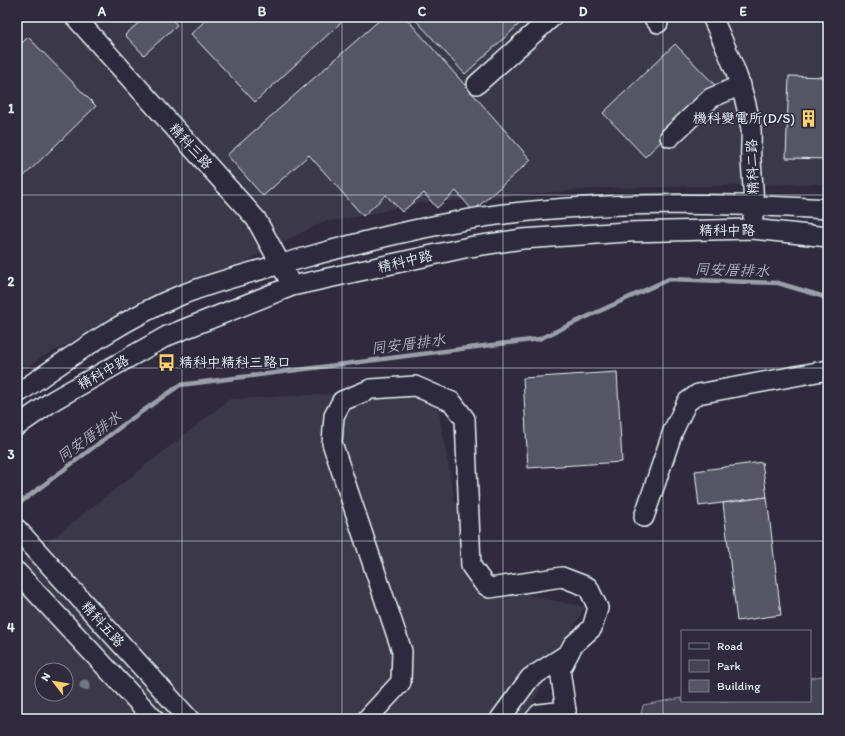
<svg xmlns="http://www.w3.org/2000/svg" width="845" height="736" font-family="Itim,'LXGW WenKai TC',sans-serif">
<rect width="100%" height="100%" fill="#2f2a3d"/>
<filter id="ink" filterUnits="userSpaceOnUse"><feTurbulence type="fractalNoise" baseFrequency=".025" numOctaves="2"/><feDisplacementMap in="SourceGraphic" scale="8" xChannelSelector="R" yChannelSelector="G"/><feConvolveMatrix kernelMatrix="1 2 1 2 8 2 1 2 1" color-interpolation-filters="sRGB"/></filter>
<g filter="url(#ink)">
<g fill="#3b3749" fill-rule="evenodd">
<polygon points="17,17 828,17 828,185 816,184 606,188 412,204 363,216 323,222 239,265 151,303 42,357 17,375"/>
<path d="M435 389 469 582 585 607 524 719H17V566L230 399ZM42 670H66V694H42Z"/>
</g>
<polygon fill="#464455" stroke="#979aa6" points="828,675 828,719 640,719 643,705 682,698 682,701 810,701 810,678"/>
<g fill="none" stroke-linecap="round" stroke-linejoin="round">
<polyline stroke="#9c9fab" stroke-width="4.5" points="17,505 127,422 180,385 539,339 669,279 778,283 828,298"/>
</g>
<g fill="#575565" stroke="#e8f1f8">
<polygon points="145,17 170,17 177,25 144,55 125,35"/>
<polygon points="209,17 347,17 255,102 191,34"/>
<polygon points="383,17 405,17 531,160 473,211 456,191 437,208 424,193 402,212 386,195 363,216 309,155 263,196 227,155"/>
<polygon points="413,17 527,17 465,74"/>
<polygon points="28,37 96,106 17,183 17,48"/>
<polygon points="675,44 717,87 645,157 603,113"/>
<polygon points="789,76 828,77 828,159 786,158"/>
<polygon points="617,372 622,462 528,468 523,378"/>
<polygon points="762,462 767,497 699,506 695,471"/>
<polygon points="767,497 781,615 737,621 723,503"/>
</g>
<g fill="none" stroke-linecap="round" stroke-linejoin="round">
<defs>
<g id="minor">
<polyline points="75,17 256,219 287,276"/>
<polyline points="653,17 658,23"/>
<path d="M712 17C729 54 745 89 751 129 752 139 750 150 751 160 752 179 755 199 753 218"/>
<polyline points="477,84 552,17"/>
<polyline points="670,137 711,98 741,85"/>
<path d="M17 394C69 358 122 319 181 295 219 280 260 270 300 259 367 240 435 223 504 214 611 201 721 203 828 209"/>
<polyline points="17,426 54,400 167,336 292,286 469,247 522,239 627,232 752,229 828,237"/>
<polyline points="644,517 673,431 687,402 698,394 828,370"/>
<polyline points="17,529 189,719"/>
<polyline points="17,572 154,719"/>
<polyline points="367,719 401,682 402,651 332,443 334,416 342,401 371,389 415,386 452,402 465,419 471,566 484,584 490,588 562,577 588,587 598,608 592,628 573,645 560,670 566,711"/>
<polyline points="500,719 530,678 569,653"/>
<polyline points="535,719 539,714 566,711"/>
</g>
</defs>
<use href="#minor" stroke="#e8f1f8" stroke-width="22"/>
<use href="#minor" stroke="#2f2a3d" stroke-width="19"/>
</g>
<circle fill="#757684" cx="85" cy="685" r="5.5"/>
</g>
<path fill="none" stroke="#e8f1f8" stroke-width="1" stroke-opacity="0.55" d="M182 17V719M342 17V719M503 17V719M663 17V719M17 195H828M17 368H828M17 541H828"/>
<defs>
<symbol id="building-bare" viewBox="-9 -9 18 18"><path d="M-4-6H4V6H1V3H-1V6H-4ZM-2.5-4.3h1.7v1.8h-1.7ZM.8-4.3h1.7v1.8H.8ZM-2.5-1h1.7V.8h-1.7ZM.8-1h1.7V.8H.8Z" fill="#ffd166" stroke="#2f2a3d" stroke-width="2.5" paint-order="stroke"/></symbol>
<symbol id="bus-bare" viewBox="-9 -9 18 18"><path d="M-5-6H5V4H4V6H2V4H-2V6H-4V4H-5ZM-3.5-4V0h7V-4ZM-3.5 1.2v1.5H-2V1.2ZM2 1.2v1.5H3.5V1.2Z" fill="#ffd166" stroke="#2f2a3d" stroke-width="2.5" paint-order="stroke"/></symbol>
</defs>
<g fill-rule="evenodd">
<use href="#building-bare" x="796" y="106" width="25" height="25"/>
<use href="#bus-bare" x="154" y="350" width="25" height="25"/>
</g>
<g text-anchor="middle" stroke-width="3" stroke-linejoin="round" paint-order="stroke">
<g font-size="14" fill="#e8f1f8" stroke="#2f2a3d" text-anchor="end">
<text x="795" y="123">機科變電所(D/S)</text>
<text x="179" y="367" text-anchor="start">精科中精科三路口</text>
</g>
<g font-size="14" fill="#e8f1f8" stroke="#2f2a3d">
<text transform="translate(191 146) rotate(48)" y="5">精科三路</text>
<text transform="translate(752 167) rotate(-92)" y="5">精科二路</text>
<text x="727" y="235">精科中路</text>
<text transform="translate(405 261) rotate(-13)" y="5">精科中路</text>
<text transform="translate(103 372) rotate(-29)" y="5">精科中路</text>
<text transform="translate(103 624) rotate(48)" y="5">精科五路</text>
</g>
<g font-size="15" font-style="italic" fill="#afb4be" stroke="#2f2a3d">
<text transform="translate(732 270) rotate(2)" y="5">同安厝排水</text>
<text transform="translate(408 344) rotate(-7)" y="5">同安厝排水</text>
<text transform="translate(89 437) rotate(-36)" y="5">同安厝排水</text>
</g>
</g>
<rect width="845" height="736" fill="none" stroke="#2f2a3d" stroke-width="44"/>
<rect x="681" y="630" width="130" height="72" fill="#2f2a3d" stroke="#797a88"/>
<rect x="689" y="643" width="20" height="6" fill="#2f2a3d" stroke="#797a88"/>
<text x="717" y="650" font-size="12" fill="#e8f1f8">Road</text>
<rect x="689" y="660" width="20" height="12" fill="#464455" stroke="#797a88"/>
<text x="717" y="670" font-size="12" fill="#e8f1f8">Park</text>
<rect x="689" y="680" width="20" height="12" fill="#575565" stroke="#797a88"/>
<text x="717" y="690" font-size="12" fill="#e8f1f8">Building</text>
<g transform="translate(54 682) rotate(301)"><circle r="19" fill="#2f2a3d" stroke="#797a88"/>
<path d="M0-3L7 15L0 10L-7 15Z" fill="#ffd166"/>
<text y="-6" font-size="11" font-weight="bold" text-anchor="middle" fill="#e8f1f8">N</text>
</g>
<rect x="22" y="22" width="801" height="692" fill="none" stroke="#e8f1f8" stroke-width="1.5"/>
<g font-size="13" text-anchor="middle" font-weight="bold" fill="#e8f1f8">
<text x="102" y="16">A</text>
<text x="262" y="16">B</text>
<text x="422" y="16">C</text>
<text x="583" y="16">D</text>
<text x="743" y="16">E</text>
<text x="11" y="113">1</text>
<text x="11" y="286">2</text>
<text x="11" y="459">3</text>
<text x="11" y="632">4</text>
</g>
</svg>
